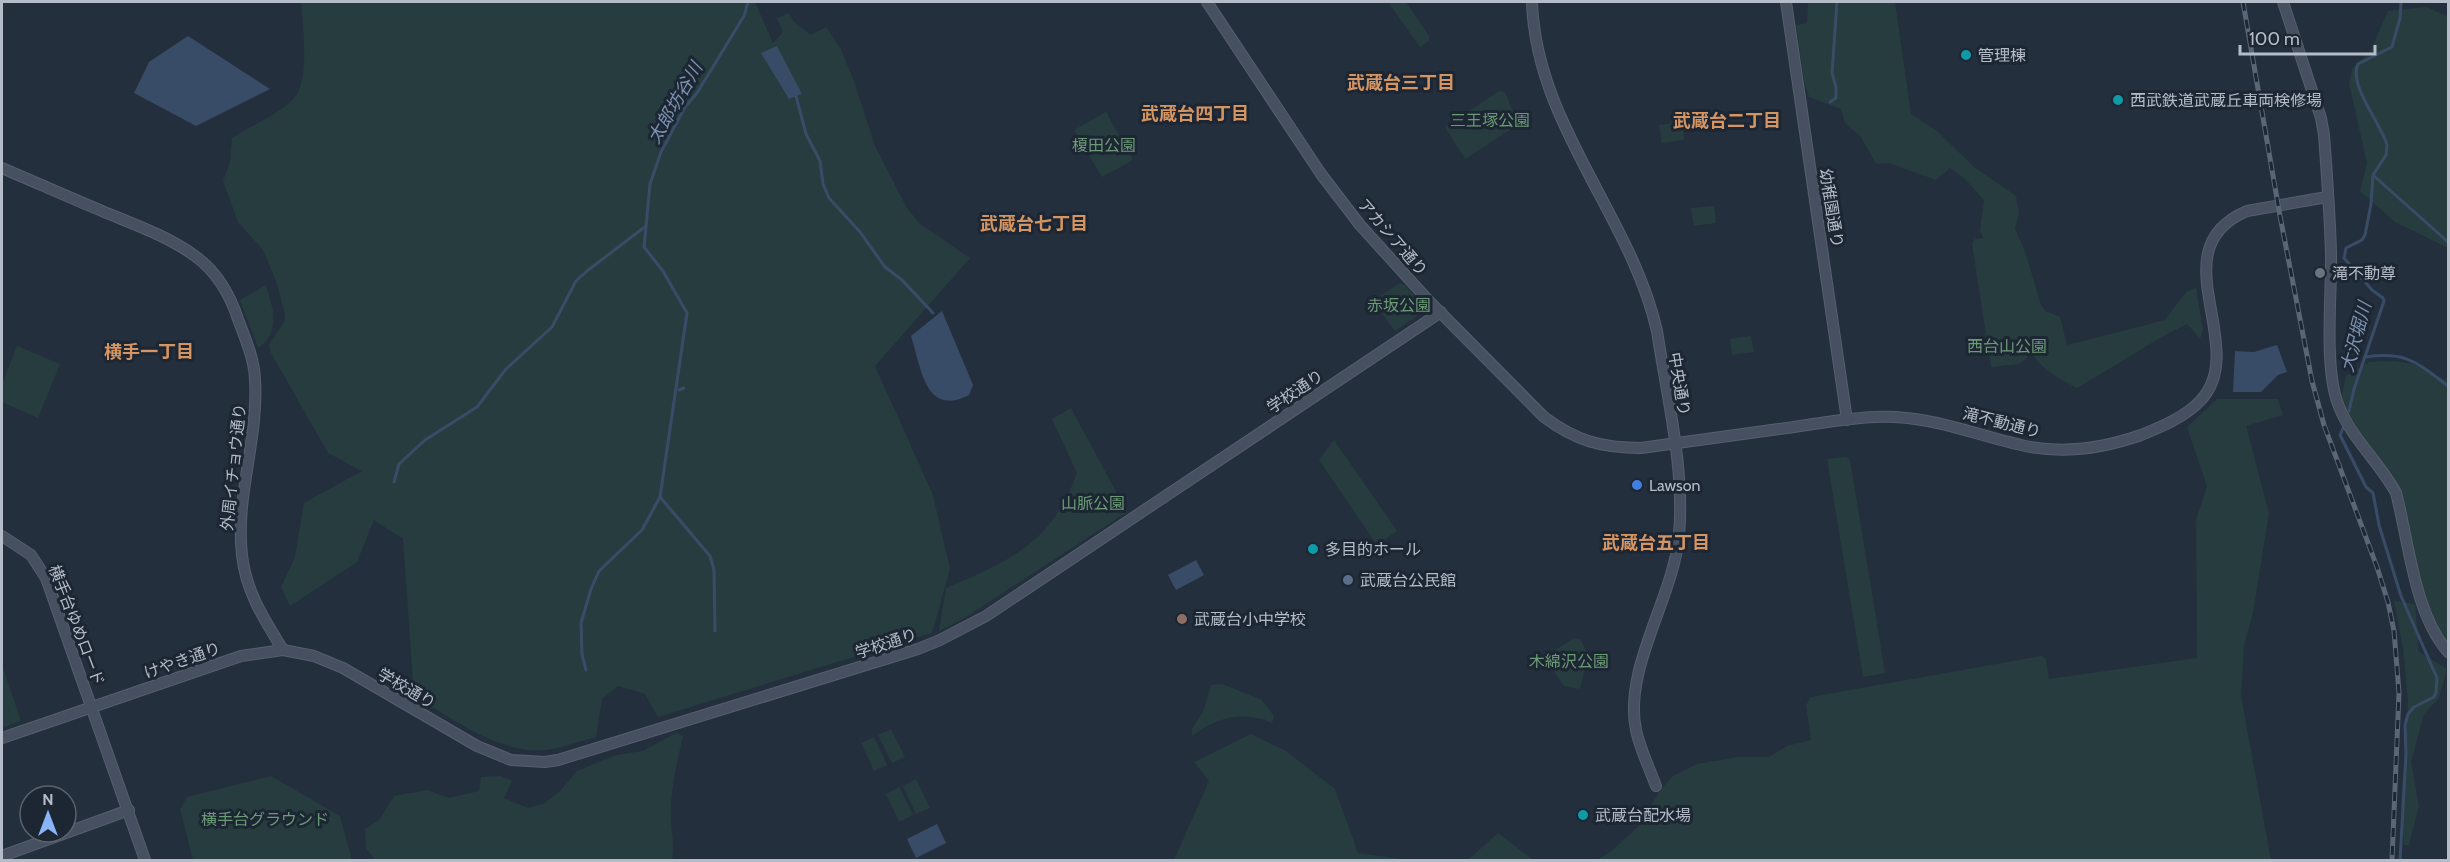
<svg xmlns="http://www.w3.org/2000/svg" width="2450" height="862" font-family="Cabin,'Noto Sans JP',sans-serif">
<rect width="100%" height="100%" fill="#242f3e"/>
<g fill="#263c3f">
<path d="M301 2H755L773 43 783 32 777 18 789 13 794 22 811 35 826 27 841 49 855 84 875 146 907 208 919 223 970 258 875 366 933 495 950 569 932 633 658 717 645 694 618 686 602 699 596 737C580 741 562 748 546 750 501 755 451 718 414 696L403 539 374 520 357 562 290 606 281 587 295 557 304 503 362 471 328 453 270 351 269 345 284 322 285 314 276 281 263 250 238 222 223 181 230 162 232 138C250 126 287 111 297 94 309 73 303 25 301 2Z"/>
<polygon points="1388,2 1406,2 1429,36 1429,41 1420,47"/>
<path d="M1808 2H1895L1911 114 1937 131 1974 167 2016 196 2019 213 2015 229 2025 251 2041 305 2046 311 2060 317 2067 345 2165 320 2186 292 2196 288 2203 330 2200 339 2187 324C2148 343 2114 367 2077 388 2059 379 2043 370 2032 354L2019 364 1991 367 1972 243 1975 239 1983 238 1980 231 1984 200 1964 178 1950 168 1936 180 1889 163 1876 164 1861 137 1845 123 1841 109 1809 97 1804 81 1796 25 1807 23Z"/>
<polygon points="2427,7 2448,17 2448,248 2395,222 2360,191 2367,163 2349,84 2352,69 2371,50 2388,11"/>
<polygon points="1499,91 1505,92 1517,121 1516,126 1465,159 1445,127"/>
<polygon points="1106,112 1133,160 1102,177 1074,130"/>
<polygon points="1682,122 1684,140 1662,143 1659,125"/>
<polygon points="1714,206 1716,223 1694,226 1691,208"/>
<polygon points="1400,283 1405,285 1422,304 1422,312 1395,331 1376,305 1377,298"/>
<path d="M266 285C271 304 279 320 268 338 265 343 263 345 258 348L240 300Z"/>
<polygon points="1751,336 1754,352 1732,355 1730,339"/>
<polygon points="17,346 60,364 38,418 2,402 2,384"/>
<polygon points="2395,361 2413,364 2448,381 2448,652 2432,625 2396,493 2339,408 2346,376 2369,362"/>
<polygon points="2217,399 2278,399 2283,415 2246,426 2269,513 2253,613 2244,645 2241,696 2271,860 1597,860 1610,852 1638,827 1661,789 1673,776 1697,764 1738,757 1769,757 1787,746 1811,740 1806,705 1811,697 2041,656 2046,659 2049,679 2197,658 2196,520 2207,486 2187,427"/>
<path d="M1071 408 1127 512 966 617 939 631 946 588C1011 560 1051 544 1077 473L1052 419Z"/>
<polygon points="1334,440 1397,531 1377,545 1319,460"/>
<polygon points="1846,457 1850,460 1885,673 1863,677 1827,459"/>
<polygon points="2394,601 2415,604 2419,652 2447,669 2439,698 2424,714 2411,762 2419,806 2409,845 2404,845 2401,806 2408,701 2403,648"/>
<polygon points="1574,638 1580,639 1588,655 1580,689 1564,686 1544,657"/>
<polygon points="2,665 21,721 2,728"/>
<path d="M1222 684 1262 700 1274 716 1272 723C1244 710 1215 718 1192 736V729L1203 712 1211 685Z"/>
<polygon points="891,729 905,757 892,763 878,735"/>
<path d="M676 733 683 736C677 762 670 791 671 817 671 833 675 845 672 860H375L366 848 365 829 380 819 394 796 427 790 449 798 479 791 481 777 501 776 512 781 504 798 528 808 545 803 561 790 577 771 616 755 643 751Z"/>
<polygon points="1251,734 1286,751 1335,789 1358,853 1409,860 1174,860 1209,781 1194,762"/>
<polygon points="874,737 887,765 874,771 861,743"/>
<polygon points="271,776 340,816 352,860 193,860 180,809 187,797"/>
<polygon points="916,779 930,808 916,814 903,786"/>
<polygon points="899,787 913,815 899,822 886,794"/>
<polygon points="1498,833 1532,859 1536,860 1468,860"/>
</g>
<g fill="#394c67">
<polygon points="188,36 270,89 196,126 134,93 149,62"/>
<polygon points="777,46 802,94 789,99 761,53"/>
<path d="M942 311 973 385 969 395C925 418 921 367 911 336Z"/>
<polygon points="2277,345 2287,372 2278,375 2261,392 2233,392 2235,351 2254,352"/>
<polygon points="1196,560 1204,575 1176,590 1168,575"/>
<polygon points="937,824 946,843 916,858 907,839"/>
</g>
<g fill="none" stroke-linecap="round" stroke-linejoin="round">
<g stroke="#394c67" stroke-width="3">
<polyline points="796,96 806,134 820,161 823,184 829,198 860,232 885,267 902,280 933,313"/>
<polyline points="1830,102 1836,98 1836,87 1832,73 1837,2"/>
<polyline points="2374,176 2448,242"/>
<path d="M2366 357C2407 351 2417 363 2448 386"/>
<polyline points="679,390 684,388"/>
<path d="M2349 411 2354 389 2384 301 2383 298 2372 290 2344 258 2346 248 2362 240 2365 235 2371 204 2373 175 2386 155 2387 145C2381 123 2348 85 2358 64L2392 47 2400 18 2401 2"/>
<polyline points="2343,428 2340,435 2366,487 2373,493 2379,525 2401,596 2437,678 2436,693 2434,697 2414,707 2408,714 2405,725 2406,755 2400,860"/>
<polyline points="394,482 399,464 425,440 477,407 506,369 552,327 576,281 587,271 646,226"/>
<polyline points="660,497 710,556 714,570 715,631"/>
<polyline points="586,670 582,654 581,623 591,589 599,571 642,530 660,497 687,313 663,271 644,247 650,184 661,152 685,107 697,93 744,16 748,2"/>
</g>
<defs>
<g id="secondary">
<path d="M1207 2 1321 174 1360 225 1428 300 1544 417C1576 441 1602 448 1641 448 1692 441 1743 434 1794 427 1821 423 1848 418 1875 417 1928 414 1974 435 2025 446 2064 454 2104 448 2141 435 2161 427 2185 417 2200 401 2252 347 2157 249 2247 211L2327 197"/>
<path d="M1532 2C1536 125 1631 216 1657 331 1667 397 1685 469 1679 535 1674 597 1623 668 1636 730 1640 749 1649 767 1656 786"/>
<polyline points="1786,2 1847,420"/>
<path d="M2283 2 2321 118 2324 135C2327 175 2330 214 2331 254 2332 296 2323 372 2340 409 2353 440 2380 463 2396 493 2409 542 2414 613 2448 652"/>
<path d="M2 168C35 182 68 197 102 211 133 224 168 236 195 256 216 271 230 295 238 319 245 338 254 358 255 379 259 439 235 496 242 555 246 592 264 619 283 650"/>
<polyline points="2,536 31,555 46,578 145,860"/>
<polyline points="2,738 241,656 283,650 314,656 343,668 477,746 511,760 545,762 558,760 918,649 940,640 986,616 1441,312"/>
<polyline points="2,856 129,810"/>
</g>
</defs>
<use href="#secondary" stroke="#565f6c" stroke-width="12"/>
<use href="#secondary" stroke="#465061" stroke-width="10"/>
<defs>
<polyline id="rail" points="2243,2 2280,216 2312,381 2324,425 2377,567 2388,602 2394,631 2399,693 2392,860"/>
</defs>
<use href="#rail" stroke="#5a6575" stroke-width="5"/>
<use href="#rail" stroke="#1d2633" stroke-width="3" stroke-dasharray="9" stroke-linecap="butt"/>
</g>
<g fill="#0f9aa8" stroke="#1d2633" stroke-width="2">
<circle cx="1966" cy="55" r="6"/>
<circle cx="2118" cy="100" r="6"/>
<circle cx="1313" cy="549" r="6"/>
<circle cx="1583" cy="815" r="6"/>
</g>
<circle fill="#6b7280" stroke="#1d2633" stroke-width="2" cx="2320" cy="273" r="6"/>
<circle fill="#3f7fe0" stroke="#1d2633" stroke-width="2" cx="1637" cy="485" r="6"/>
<circle fill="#5c6f8a" stroke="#1d2633" stroke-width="2" cx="1348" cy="580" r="6"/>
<circle fill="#8d6e63" stroke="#1d2633" stroke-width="2" cx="1182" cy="619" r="6"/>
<g text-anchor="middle" stroke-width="6" stroke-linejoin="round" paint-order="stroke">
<g font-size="16" fill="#b4bcc9" stroke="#1d2633" text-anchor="start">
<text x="1978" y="61">管理棟</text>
<text x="2130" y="106">西武鉄道武蔵丘車両検修場</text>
<text x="2332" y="279">滝不動尊</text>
<text x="1649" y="491">Lawson</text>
<text x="1325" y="555">多目的ホール</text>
<text x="1360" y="586">武蔵台公民館</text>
<text x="1194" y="625">武蔵台小中学校</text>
<text x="1595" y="821">武蔵台配水場</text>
</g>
<g font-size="16" fill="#6b9a76" stroke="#1d2633">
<text x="1490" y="126">三王塚公園</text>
<text x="1104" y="151">榎田公園</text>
<text x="1399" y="311">赤坂公園</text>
<text x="2007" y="352">西台山公園</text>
<text x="1093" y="509">山脈公園</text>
<text x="1569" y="667">木綿沢公園</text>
<text x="265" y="825">横手台グラウンド</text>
</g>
<g font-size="16" fill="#b4bcc9" stroke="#1d2633">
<text transform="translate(1832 208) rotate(81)" y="6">幼稚園通り</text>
<text transform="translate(1393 237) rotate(49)" y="6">アカシア通り</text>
<text transform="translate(1680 384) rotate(81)" y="6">中央通り</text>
<text transform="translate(1295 391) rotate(-34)" y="6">学校通り</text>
<text transform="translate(2002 422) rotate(14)" y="6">滝不動通り</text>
<text transform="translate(233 467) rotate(-84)" y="6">外周イチョウ通り</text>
<text transform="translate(77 625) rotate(69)" y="6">横手台ゆめロード</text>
<text transform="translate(886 643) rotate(-18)" y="6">学校通り</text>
<text transform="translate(182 660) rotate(-19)" y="6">けやき通り</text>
<text transform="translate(407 688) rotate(30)" y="6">学校通り</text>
</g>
<g font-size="18" font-weight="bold" fill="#d59563" stroke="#1d2633">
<text x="1401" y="89">武蔵台三丁目</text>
<text x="1195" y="120">武蔵台四丁目</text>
<text x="1727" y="127">武蔵台二丁目</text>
<text x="1034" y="230">武蔵台七丁目</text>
<text x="149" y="358">横手一丁目</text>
<text x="1656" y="549">武蔵台五丁目</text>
</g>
<g font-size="18" font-style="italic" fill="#7c92b1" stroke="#1d2633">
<text transform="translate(675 103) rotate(-60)" y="6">太郎坊谷川</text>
<text transform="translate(2356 337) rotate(-75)" y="6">大沢堀川</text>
</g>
</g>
<rect width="2450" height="862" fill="none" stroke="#b4bcc9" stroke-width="6"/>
<g transform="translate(48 814)"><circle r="28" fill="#1d2633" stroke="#59626f" stroke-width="1.5"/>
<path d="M0-4.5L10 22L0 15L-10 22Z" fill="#8ab4f8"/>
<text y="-9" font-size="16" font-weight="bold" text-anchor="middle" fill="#b4bcc9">N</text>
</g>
<path d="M2240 45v9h135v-9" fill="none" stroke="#b4bcc9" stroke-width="3"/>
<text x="2249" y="45" font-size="18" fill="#b4bcc9" stroke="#1d2633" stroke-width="4.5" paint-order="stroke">100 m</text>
</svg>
